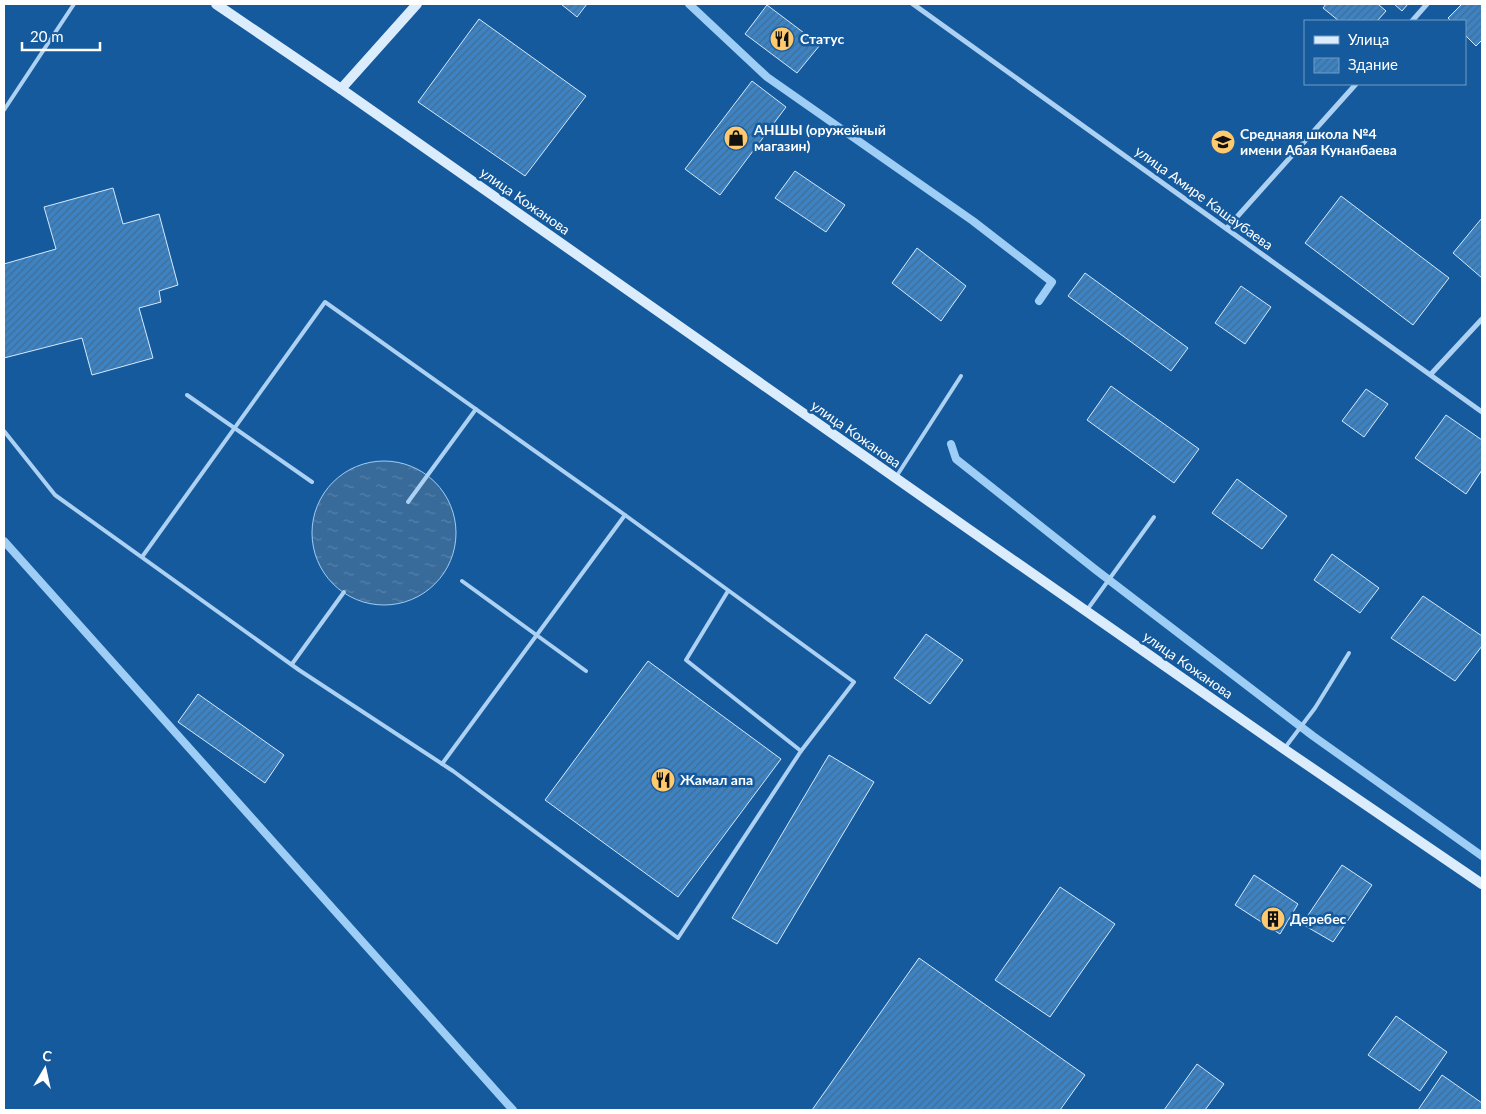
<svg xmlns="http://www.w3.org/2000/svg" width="1486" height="1114" font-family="Lato,sans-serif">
<defs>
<pattern id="water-ripples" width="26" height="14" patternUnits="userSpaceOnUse" patternTransform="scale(1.25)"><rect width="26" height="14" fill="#396b9a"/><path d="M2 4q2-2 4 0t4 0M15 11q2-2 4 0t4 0" fill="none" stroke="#5781a9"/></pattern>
<pattern id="building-hatch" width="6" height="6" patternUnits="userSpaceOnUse" patternTransform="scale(1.25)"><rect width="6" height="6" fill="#3d83c3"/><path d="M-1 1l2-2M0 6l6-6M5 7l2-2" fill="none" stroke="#436d93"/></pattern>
</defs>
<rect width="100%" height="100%" fill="#155a9d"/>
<circle fill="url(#water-ripples)" stroke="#9ecdf6" cx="384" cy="533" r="72"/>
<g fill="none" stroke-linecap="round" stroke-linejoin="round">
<g stroke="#9ecdf6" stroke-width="8">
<polyline points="689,4 767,77 973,221 1052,282 1039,301"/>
<polyline points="951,444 956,459 1096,570 1313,736 1482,856"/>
<polyline points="4,541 513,1110"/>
</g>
</g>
<g fill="url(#building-hatch)" stroke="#d4e9fd">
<polygon points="561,4 587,4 577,17"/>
<polygon points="1326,4 1378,4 1386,11 1377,21 1339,21 1323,8"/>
<polygon points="1394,4 1408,4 1402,11"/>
<polygon points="1462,4 1482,4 1482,40 1476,46 1465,35 1465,21 1451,21 1448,18"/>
<polygon points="767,5 820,45 797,73 745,34"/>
<polygon points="479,19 586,96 525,176 418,102"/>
<polygon points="752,81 786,107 720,195 685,169"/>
<polygon points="795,171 845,205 826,232 775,198"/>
<polygon points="113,188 123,224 159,214 178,285 159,291 161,302 139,308 153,358 92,375 82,338 4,358 4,264 56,249 44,207"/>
<polygon points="1341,196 1449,278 1413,325 1305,243"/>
<polygon points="1482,218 1482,278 1453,253"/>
<polygon points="917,248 966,286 941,321 892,283"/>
<polygon points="1085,273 1188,348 1171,371 1068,296"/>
<polygon points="1241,286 1271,307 1245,344 1215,323"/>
<polygon points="1111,386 1199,449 1174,483 1087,420"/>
<polygon points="1366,389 1388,404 1364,437 1342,421"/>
<polygon points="1446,415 1482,440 1482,470 1466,494 1415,458"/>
<polygon points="1237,479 1287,516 1262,549 1212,513"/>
<polygon points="1332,554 1379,588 1360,613 1314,580"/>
<polygon points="1423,596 1482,636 1482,646 1455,681 1391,638"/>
<polygon points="926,634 963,660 930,704 894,678"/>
<polygon points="648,661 781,759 678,897 545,800"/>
<polygon points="198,694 284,755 265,783 178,722"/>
<polygon points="829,755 874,782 777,944 732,918"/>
<polygon points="1342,865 1372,885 1333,942 1302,924"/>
<polygon points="1254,875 1298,904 1280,934 1235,905"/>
<polygon points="1060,887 1115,924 1050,1017 995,980"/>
<polygon points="919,958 1085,1075 1060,1110 812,1110"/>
<polygon points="1396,1016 1447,1052 1420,1091 1368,1055"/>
<polygon points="1197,1064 1224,1084 1205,1110 1164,1110"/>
<polygon points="1442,1075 1482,1103 1482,1110 1418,1110"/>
</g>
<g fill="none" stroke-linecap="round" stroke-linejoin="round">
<g stroke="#acd1f3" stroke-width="4">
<polyline points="4,110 74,4"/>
<polyline points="187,395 312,482"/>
<polyline points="4,431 55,495 299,670 453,771 678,938 801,751 854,682 625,515 325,302 142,557"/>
<polyline points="896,477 961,376"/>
<polyline points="408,502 476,409"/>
<polyline points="462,581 586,671"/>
<polyline points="728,591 686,660 801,751"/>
<polyline points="1087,610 1154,517"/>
<polyline points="292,664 344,592"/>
<polyline points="1284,749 1315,708 1349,653"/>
<polyline points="442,764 625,515"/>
</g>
<g stroke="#acd1f3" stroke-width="5">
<polyline points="913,4 1482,412"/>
<polyline points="1412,21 1427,4"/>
<polyline points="1227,228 1356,84"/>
<polyline points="1431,374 1482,319"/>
</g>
<g stroke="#dbecfd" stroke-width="10">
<polyline points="216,4 341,89 967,528 1284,749 1482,884"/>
<polyline points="341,89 417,4"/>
</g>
</g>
<defs>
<symbol id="restaurant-disc" viewBox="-11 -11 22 22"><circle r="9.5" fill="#ffca6e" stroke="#155a9d"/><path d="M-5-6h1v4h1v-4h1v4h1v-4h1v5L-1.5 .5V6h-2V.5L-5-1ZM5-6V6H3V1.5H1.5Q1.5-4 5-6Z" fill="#111"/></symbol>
<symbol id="shop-disc" viewBox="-11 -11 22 22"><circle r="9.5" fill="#ffca6e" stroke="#155a9d"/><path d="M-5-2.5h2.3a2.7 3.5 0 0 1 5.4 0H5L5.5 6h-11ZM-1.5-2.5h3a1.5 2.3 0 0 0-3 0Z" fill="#111"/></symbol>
<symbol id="school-disc" viewBox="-11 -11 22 22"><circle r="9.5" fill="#ffca6e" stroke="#155a9d"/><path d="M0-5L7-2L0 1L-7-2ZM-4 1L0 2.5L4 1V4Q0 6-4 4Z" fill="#111"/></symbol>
<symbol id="building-disc" viewBox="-11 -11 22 22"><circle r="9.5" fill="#ffca6e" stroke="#155a9d"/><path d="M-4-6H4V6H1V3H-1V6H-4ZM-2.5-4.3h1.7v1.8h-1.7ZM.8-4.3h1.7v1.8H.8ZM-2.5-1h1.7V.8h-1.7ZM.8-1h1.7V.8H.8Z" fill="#111"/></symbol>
</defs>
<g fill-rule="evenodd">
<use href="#restaurant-disc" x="768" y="25" width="28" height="28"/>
<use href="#shop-disc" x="722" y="124" width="28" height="28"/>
<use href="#school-disc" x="1209" y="128" width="28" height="28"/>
<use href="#restaurant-disc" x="649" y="766" width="28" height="28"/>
<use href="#building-disc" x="1259" y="905" width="28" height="28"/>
</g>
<g text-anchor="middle" stroke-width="5" stroke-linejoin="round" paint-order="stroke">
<g font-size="14" font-weight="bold" fill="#fff" stroke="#155a9d" text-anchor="start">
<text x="800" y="44">Статус</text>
<text x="754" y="135">АНШЫ (оружейный<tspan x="754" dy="16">магазин)</tspan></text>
<text x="1240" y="139">Среднаяя школа №4<tspan x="1240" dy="16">имени Абая Кунанбаева</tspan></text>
<text x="680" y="785">Жамал апа</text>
<text x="1290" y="924">Деребес</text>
</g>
<g font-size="14" fill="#fff" stroke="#155a9d">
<text transform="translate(1204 198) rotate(36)" y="5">улица Амире Кашаубаева</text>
<text transform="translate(525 201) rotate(35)" y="5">улица Кожанова</text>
<text transform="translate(856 434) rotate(35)" y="5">улица Кожанова</text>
<text transform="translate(1188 665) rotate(35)" y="5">улица Кожанова</text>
</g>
</g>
<rect width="1486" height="1114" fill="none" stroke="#ffffff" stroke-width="10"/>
<rect x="1304" y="20" width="162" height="65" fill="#155a9d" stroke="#739cc4"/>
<rect x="1314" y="36" width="25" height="8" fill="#dbecfd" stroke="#739cc4"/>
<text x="1348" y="45" font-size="15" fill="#ffffff">Улица</text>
<rect x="1314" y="58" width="25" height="15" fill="url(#building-hatch)" stroke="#739cc4"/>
<text x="1348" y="70" font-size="15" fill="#ffffff">Здание</text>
<g transform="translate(45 1069) rotate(9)" stroke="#155a9d" stroke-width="4" paint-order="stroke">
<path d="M0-4L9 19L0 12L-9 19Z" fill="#ffffff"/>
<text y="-8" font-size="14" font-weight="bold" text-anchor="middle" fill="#ffffff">С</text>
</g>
<path d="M22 42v8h78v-8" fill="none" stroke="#ffffff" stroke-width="2.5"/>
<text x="30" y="42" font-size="15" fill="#ffffff" stroke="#155a9d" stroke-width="4" paint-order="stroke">20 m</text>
</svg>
